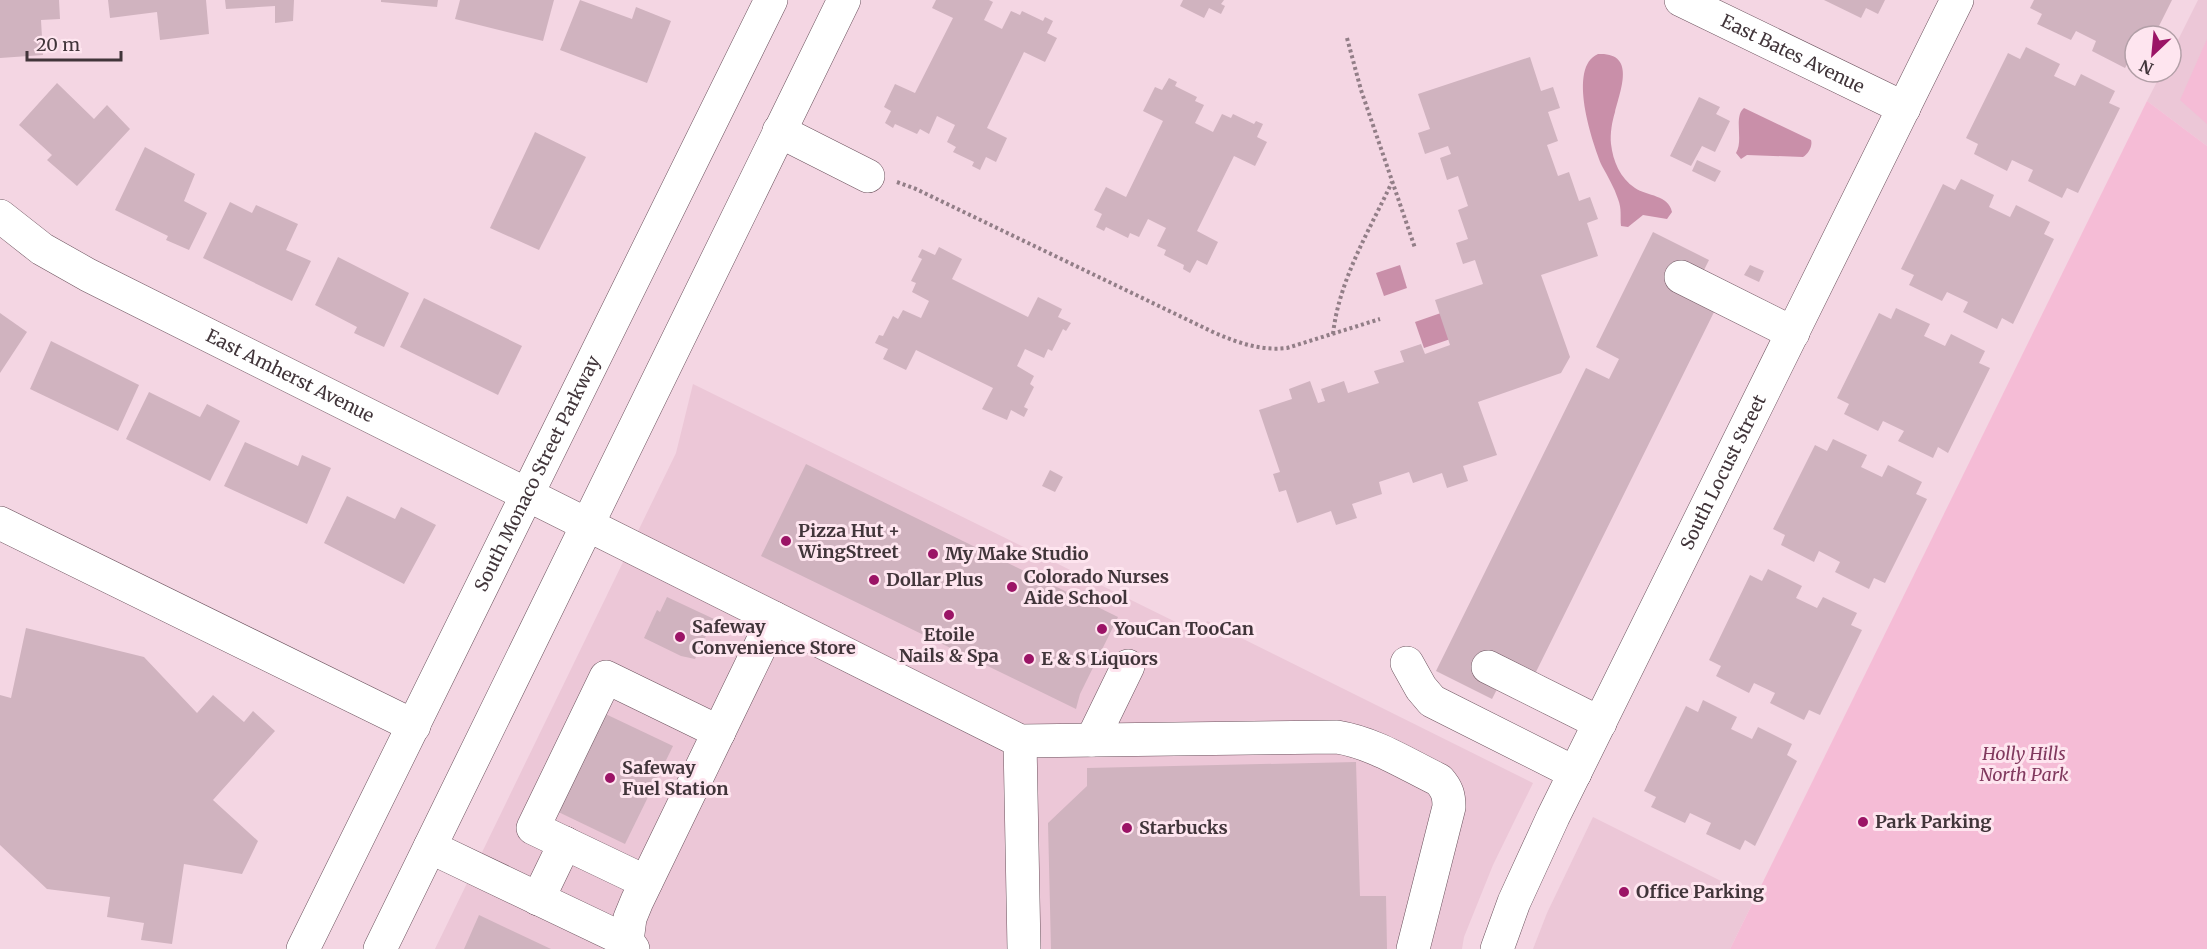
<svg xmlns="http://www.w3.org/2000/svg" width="2207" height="949" font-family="Merriweather,serif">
<rect width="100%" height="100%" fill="#f4d6e3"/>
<g fill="#ecc7d7">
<polygon points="2198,0 2207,0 2207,146 2147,101 2162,72 2171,72 2171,54"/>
<polygon points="693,384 1200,634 1207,621 1533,783 1493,865 1464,937 1462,949 435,949 676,453"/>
<polygon points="1593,817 1755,898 1730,949 1533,949 1547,913"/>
</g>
<g fill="#f5bcd6">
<polygon points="2207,39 2207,124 2180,100"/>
<polygon points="2147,101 2207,146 2207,949 1730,949"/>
</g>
<g fill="#c98fa9">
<path d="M1598 54C1637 52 1620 91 1615 112 1612 122 1610 133 1611 144 1613 161 1620 178 1635 188 1647 196 1669 195 1672 212L1667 219 1643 215 1628 227 1621 226C1620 217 1622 209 1618 199 1614 187 1608 177 1602 166 1592 142 1567 67 1598 54Z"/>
<path d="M1744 108 1811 140C1813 146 1808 154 1803 157L1747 155 1741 159 1736 153C1744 140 1733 117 1744 108Z"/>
<polygon points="1400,265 1407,288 1384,296 1376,273"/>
<polygon points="1484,298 1468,333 1424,348 1415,322"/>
</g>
<g fill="#d0b3bf">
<polygon points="0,0 59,0 60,19 41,20 43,55 0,58"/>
<polygon points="108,0 206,0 209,34 160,40 157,12 110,18"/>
<polygon points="225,0 294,0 293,21 275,23 275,6 226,9"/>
<polygon points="381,0 438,0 437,7 381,2"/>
<polygon points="460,0 554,0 543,41 455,19"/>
<polygon points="580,0 632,19 636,7 671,21 647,83 560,50"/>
<polygon points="936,0 989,0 993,2 984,20 1002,29 1011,11 1020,15 1022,11 1043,21 1045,17 1053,21 1047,33 1057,38 1045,62 1024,52 987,128 1007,138 996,162 986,157 980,170 972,166 974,162 953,152 956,147 947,142 955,125 937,116 929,134 920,129 917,134 895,124 893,128 885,123 891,111 884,107 895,84 915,93 953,18 932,8"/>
<polygon points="1183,0 1224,0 1221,4 1225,6 1221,14 1209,8 1204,18 1180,6"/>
<polygon points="1824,0 1885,0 1878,14 1866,8 1861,18"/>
<polygon points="2034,0 2172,0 2154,36 2135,36 2135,60 2131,57 2125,68 2092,51 2096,41 2076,31 2071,40 2037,24 2042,14 2030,8"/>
<polygon points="2026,47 2060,64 2054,76 2075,86 2081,74 2115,91 2109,103 2120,108 2078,193 2067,188 2062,198 2028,181 2033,170 2012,160 2007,171 1974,154 1978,144 1966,138 2008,53 2020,59"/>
<polygon points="1530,57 1541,91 1553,87 1560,108 1548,112 1558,141 1547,145 1558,176 1569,172 1579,201 1590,197 1598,219 1587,223 1598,256 1541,275 1570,357 1561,373 1478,402 1497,455 1463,466 1468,481 1447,488 1442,473 1413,483 1409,472 1379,482 1382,494 1352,504 1357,518 1336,525 1331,511 1297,523 1286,490 1279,492 1273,474 1280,472 1259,410 1292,399 1289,389 1310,381 1318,403 1325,401 1321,389 1344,381 1348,393 1379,383 1374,371 1404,362 1400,351 1421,344 1425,354 1450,345 1435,300 1483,284 1475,260 1463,264 1456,243 1468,239 1458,210 1468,206 1458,176 1447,180 1440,158 1451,154 1448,146 1425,154 1418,133 1430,129 1418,94"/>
<polygon points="1169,78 1177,82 1175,86 1197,97 1195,101 1204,105 1195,123 1213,132 1222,114 1231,118 1233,114 1254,124 1256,121 1263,124 1257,137 1267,142 1255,166 1234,156 1197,231 1218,242 1207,265 1197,260 1190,273 1183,269 1184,265 1164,255 1166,250 1157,246 1166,228 1148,219 1139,237 1130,233 1128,238 1106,227 1104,231 1096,227 1102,214 1094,210 1106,187 1126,197 1163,121 1143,111 1155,87 1162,90"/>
<polygon points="57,83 94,119 107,105 130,129 77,186 47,160 52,155 19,125"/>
<polygon points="1699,97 1720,107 1716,114 1730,121 1715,152 1702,146 1691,166 1670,156"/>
<polygon points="535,132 586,157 539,250 490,228"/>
<polygon points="145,147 195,174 184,201 207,213 189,250 166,240 168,236 115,210"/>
<polygon points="1697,160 1721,171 1715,182 1692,171"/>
<polygon points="1961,179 1994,195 1989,207 2010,217 2016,205 2050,222 2044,234 2054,239 2013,324 2002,318 1997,329 1963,312 1968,302 1947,292 1942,301 1909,285 1914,275 1901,269 1943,184 1955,190"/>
<polygon points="230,202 252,213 256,205 298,224 286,250 311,261 292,301 203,258"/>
<polygon points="1653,232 1709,260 1693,292 1718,304 1532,680 1508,668 1492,699 1436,671 1586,368 1609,379 1619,359 1596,347"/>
<polygon points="939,247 962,259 952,279 1028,317 1038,297 1062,309 1058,317 1071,323 1066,331 1063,329 1052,351 1048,349 1044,358 1025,349 1017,366 1034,376 1030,384 1034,387 1024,407 1028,409 1024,417 1011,410 1007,420 982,409 993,388 916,350 906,370 883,359 888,349 875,343 879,335 883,336 893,316 898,319 903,310 921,318 929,301 912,292 916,283 911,281 922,259 918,257 922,249 935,255"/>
<polygon points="338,257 409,293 384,347 354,333 357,327 315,305"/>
<polygon points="1750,265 1764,271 1759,282 1744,275"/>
<polygon points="424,298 522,346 498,395 400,347"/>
<polygon points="1896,308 1930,324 1924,336 1945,346 1951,334 1985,351 1979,363 1990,368 1948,453 1938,447 1933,458 1898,441 1904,431 1883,421 1878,431 1844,414 1849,404 1837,398 1879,313 1891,319"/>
<polygon points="0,313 27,332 0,373"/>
<polygon points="51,341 139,385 118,431 30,389"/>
<polygon points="149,392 200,417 207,404 240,421 210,481 126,439"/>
<polygon points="1833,439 1867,455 1861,467 1882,477 1888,465 1922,482 1916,494 1927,499 1885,583 1874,578 1869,589 1835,572 1840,562 1819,551 1814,562 1781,545 1785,535 1773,529 1815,445 1827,451"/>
<polygon points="245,442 298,466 302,455 331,468 307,524 224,486"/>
<polygon points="806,464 1118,617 1080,694 1076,709 761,556"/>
<polygon points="1050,470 1063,477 1055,492 1042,486"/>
<polygon points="347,496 395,519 401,507 436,525 404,584 324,543"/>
<polygon points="1768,569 1802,586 1796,598 1817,608 1823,597 1857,613 1851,625 1862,630 1820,715 1809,710 1804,720 1770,703 1775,693 1754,683 1749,693 1716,676 1721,666 1709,660 1750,575 1762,581"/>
<polygon points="667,597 714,619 695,659 681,656 644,638 657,610 660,612"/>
<polygon points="26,628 144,657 197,713 213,695 244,722 253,711 275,731 213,800 258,841 242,874 184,864 172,944 141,940 144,923 107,917 110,897 47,889 0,845 0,695 11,698"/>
<polygon points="1703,700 1737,717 1731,729 1752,739 1758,727 1792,744 1787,755 1797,761 1755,846 1745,840 1740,850 1706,834 1711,823 1690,813 1685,823 1651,807 1656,797 1644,791 1686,706 1698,712"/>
<polygon points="595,709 673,746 625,844 548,807"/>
<polygon points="1356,762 1360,896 1386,896 1387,949 1051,949 1048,823 1087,786 1087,768"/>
<polygon points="479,915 551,949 464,949"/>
</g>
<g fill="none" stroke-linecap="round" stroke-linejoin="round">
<defs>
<g id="minor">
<path id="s1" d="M1681 0 1904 108"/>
<polyline points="779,131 868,176"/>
<path id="s2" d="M0 216 42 249 88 275 1020 741 1337 737C1374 743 1406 764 1439 780 1447 789 1449 795 1449 807L1413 949"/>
<polyline points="1681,277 1793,333"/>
<polyline points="0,523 414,726"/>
<polyline points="1407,663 1421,688 1432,701 1575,773"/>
<polyline points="1488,667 1600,723"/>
<polyline points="1092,740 1128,666"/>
<polyline points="1020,741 1024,949"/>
<polyline points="430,847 627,941 633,949"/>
<polyline points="646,882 533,828 606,677 719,732"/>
<polyline points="538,899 565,843"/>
<polyline points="627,941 630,918 637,901 774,618"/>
<path id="s3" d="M1497 949 1514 902 1553 817 1957 0"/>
</g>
<g id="major">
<path id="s4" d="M303 949 771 0"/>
<polyline points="380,949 844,0"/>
</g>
</defs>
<use href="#minor" stroke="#6b525d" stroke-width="34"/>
<use href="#major" stroke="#6b525d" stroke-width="34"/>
<g stroke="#927e87" stroke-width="4" stroke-dasharray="3 3" stroke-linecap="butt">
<polyline points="1347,38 1361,90 1415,248"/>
<path d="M897 182 916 189 1215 333C1239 343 1261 351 1287 348L1380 319"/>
<path d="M1333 334C1339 280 1369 231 1392 182"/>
</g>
<use href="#minor" stroke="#fff" stroke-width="33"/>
<use href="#major" stroke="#fff" stroke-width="33"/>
</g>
<g fill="#9b1466" stroke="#fee5ef" stroke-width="2">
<circle cx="786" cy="541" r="6"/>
<circle cx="933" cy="554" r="6"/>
<circle cx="874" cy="580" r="6"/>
<circle cx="1012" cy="587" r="6"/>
<circle cx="949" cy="615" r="6"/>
<circle cx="1102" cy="629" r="6"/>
<circle cx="680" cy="637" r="6"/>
<circle cx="1029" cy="659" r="6"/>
<circle cx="610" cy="778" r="6"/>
<circle cx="1863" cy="822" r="6"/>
<circle cx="1127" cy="828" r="6"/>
<circle cx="1624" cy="892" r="6"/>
</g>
<g text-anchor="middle" stroke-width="6" stroke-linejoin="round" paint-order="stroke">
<g font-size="18" fill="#41353a" stroke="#fee5ef">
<text dy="6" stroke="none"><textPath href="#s1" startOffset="124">East Bates Avenue</textPath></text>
<text dy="6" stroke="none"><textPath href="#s2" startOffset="332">East Amherst Avenue</textPath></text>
<text dy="6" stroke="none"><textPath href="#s3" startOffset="528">South Locust Street</textPath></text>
<text dy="6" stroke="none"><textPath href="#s4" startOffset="530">South Monaco Street Parkway</textPath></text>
</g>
<g font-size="18" font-weight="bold" fill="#41353a" stroke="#fee5ef" text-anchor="start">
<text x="798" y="537">Pizza Hut +<tspan x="798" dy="21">WingStreet</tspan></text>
<text x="945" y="560">My Make Studio</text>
<text x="1024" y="583">Colorado Nurses<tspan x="1024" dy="21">Aide School</tspan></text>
<text x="886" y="586">Dollar Plus</text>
<text x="692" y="633">Safeway<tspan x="692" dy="21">Convenience Store</tspan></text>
<text x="1114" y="635">YouCan TooCan</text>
<text x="949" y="641" text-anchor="middle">Etoile<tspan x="949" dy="21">Nails &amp; Spa</tspan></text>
<text x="1041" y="665">E &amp; S Liquors</text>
<text x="622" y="774">Safeway<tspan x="622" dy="21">Fuel Station</tspan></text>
<text x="1875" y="828">Park Parking</text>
<text x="1139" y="834">Starbucks</text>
<text x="1636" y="898">Office Parking</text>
</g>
<g font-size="18" font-style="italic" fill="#81395e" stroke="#fee5ef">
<text x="2024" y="760">Holly Hills<tspan x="2024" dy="21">North Park</tspan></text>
</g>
</g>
<g transform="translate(2153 54) rotate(206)"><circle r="28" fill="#fee5ef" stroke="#b29fa7" stroke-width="1.5"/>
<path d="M0-4.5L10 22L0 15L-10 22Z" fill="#9b1466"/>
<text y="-9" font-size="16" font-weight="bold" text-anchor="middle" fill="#41353a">N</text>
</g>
<path d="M27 51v9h94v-9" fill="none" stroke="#41353a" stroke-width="3"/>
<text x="36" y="51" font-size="18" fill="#41353a" stroke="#fee5ef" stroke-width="4.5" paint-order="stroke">20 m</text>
</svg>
